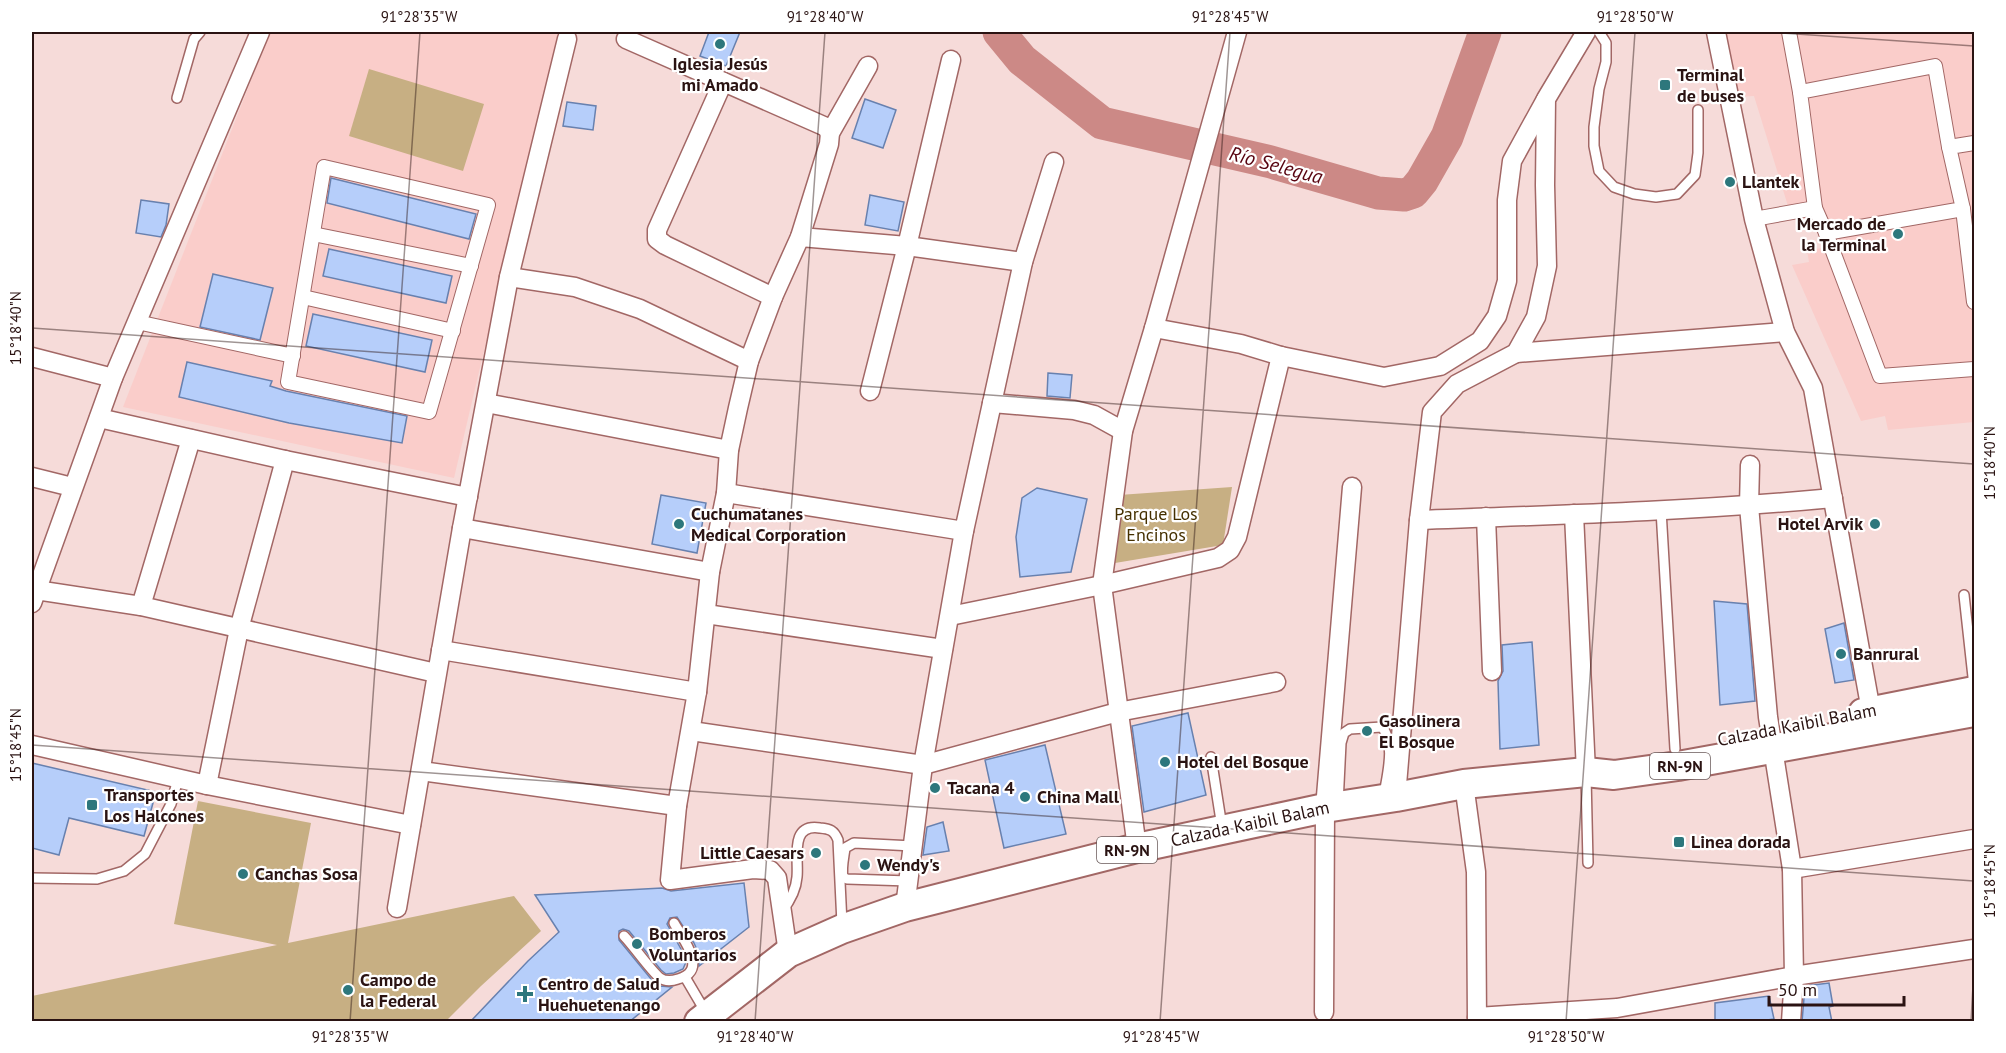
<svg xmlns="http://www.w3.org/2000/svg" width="2006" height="1053" font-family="'PT Sans',sans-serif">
<rect width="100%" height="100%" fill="#f6dbd9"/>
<g fill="#facdca">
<polygon points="270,32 559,32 454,478 123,407"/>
<polygon points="1721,32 1974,32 1974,422 1888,430 1885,416 1861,421 1792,265 1809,262 1807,250 1823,248 1818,218 1792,219 1754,96 1732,97"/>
</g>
<g fill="#c7af83">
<polygon points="369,69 484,104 463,171 349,136"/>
<polygon points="1232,487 1223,545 1115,563 1119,495"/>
<polygon points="198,801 311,823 288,943 514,896 541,931 481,986 446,1021 32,1021 32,996 277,945 174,924"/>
</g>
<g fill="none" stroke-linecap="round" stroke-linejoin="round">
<polyline stroke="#cc8986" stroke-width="33" points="999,32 1022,60 1102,123 1271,162 1378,193 1404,195 1413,192 1422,181 1447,137 1485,32"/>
</g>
<g fill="#b6cefa" stroke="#6881af" stroke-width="1.5">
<polygon points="709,32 740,32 726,66 700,56"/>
<polygon points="865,99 896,110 883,148 852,138"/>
<polygon points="567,102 596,106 593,130 563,126"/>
<polygon points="331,178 476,214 469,239 327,203"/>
<polygon points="870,195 904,202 898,231 865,225"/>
<polygon points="141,200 169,204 166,225 161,237 136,233"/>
<polygon points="329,249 452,276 446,303 323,276"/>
<polygon points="213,274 273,288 260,340 200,327"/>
<polygon points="313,314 432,340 425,372 306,346"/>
<polygon points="187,362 272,381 270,386 286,391 407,416 402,443 289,423 179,397"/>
<polygon points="1048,373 1072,375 1070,398 1047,396"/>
<polygon points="1037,488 1087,499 1071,572 1020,577 1016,537 1022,498"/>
<polygon points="661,495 706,503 697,553 652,544"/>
<polygon points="1714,601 1747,604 1755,701 1720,705"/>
<polygon points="1844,623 1854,680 1835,683 1825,629"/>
<polygon points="1532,642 1539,745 1500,749 1498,681 1503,671 1502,645"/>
<polygon points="1188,713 1206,795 1144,812 1132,726"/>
<polygon points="1045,745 1066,834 1004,848 985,760"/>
<polygon points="32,763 156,792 144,836 69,818 59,855 32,848"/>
<polygon points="943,822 949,851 923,855 927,827"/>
<polygon points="744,883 749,927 699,966 698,952 694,943 677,917 670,918 667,924 681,949 686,962 683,969 674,973 666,974 661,970 629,931 623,929 619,931 619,940 651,979 660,986 672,987 629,1022 470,1022 528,961 559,932 535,895 662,888 671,891"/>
<polygon points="1829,983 1833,1006 1829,1007 1832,1022 1802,1022 1805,986"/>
<polygon points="1769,996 1774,1019 1754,1022 1715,1022 1715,1003"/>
</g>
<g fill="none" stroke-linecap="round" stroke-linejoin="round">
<defs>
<g id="service">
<polyline points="1599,32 1606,43 1606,62 1599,89 1594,127 1594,146 1599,171 1614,187 1634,194 1656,197 1677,194 1695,175 1698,153 1698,110"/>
<polyline points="177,98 194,39 200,32"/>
<polyline points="1661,510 1675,749"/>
<polyline points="1964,595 1974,686"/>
<polyline points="1211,757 1222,827"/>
<polyline points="1586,776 1588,863"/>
<path d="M1338 804 1341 743 1344 733 1350 729 1382 727C1396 744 1387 775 1384 795"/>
<polyline points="32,878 97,879 124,871 145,854 171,804 178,779"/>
<path d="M909 881 847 879 843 877C841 868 844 857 845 848L854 843 913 846"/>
<path d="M782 911C790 901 796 891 797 877 799 859 789 823 820 828 830 829 834 830 838 840L842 924"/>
<path d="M624 936C633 945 651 971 660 978 666 982 672 981 678 979 709 971 683 939 674 923"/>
<polyline points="685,977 705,1011"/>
</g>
<g id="pedestrian">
<polyline points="1789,32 1800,92"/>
<polygon points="324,167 488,205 429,412 288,382"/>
<polyline points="1815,208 1800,92 1935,66 1949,147"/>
<polyline points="1963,209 1974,302"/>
<polyline points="1754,219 1815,208 1826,233 1963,209 1949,147 1974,143"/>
<polyline points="1826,233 1880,376 1974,369"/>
<polyline points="313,234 471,266"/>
<polyline points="303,297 453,331"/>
<polyline points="137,322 293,356"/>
</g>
<g id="minor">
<polyline points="1716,32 1754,219 1785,332 1813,388 1871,711"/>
<polyline points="626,39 826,127 830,133"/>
<polyline points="723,82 657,230 657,239 665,245 773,297"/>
<polyline points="800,237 907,246 1023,262"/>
<polyline points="509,277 575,287 640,309 749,361"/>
<polyline points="1154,328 1241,344 1281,356 1384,377 1440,366 1480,341 1497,316 1507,281 1507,200 1512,161 1545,101"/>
<polyline points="1516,353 1785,332"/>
<polyline points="32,357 113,378"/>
<polyline points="870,391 907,246 951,60"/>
<polyline points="486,403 729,450"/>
<polyline points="992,403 1074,410 1094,415 1123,431"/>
<polyline points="99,418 285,460 468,497"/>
<polyline points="1750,465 1749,506 1768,717 1792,869 1794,976 1791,1022"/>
<polyline points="32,477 72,487"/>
<polyline points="726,493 964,531"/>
<polyline points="1574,514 1586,772"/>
<polyline points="1486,517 1492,671"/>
<path d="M1419 520C1557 515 1695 511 1833 498"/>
<polyline points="462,528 710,572"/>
<polyline points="36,590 141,606 436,673"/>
<polyline points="32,603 113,378 260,32"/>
<polyline points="141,606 191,439"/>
<polyline points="706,614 943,649"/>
<polyline points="950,616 1102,585 1218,558 1230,550 1237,537 1281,356"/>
<polyline points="441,650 697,692"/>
<polyline points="691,731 923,765 1118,712 1276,682"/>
<polyline points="32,745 207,785 411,825"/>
<polyline points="421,771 677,806"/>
<polyline points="1464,784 1476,872 1477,1022"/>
<polyline points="207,785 239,629 285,460"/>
<polyline points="1396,797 1419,520 1432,412 1457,384 1516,353 1536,317 1547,266 1545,185 1546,99 1586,32"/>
<polyline points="1137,848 1102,585 1123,431 1154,328 1237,32"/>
<polyline points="1792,869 1974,839"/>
<polyline points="905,907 923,765 964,531 1023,262 1054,162"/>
<polyline points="397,908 462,528 509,277 567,39"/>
<polyline points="788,953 777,878 770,870 753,869 670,880 677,806 697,692 710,572 726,493 729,450 738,408 749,361 773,297 800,237 829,144 830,133 868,66"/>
<polyline points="1324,1012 1325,808 1352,487"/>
<polyline points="1477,1017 1617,1008 1794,976 1974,949"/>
</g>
<g id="primary">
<polyline points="1863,713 1974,691"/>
<polyline points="699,1022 788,953 842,929 905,907 1137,848 1325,808 1396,797 1464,784 1586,772 1614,775 1678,766 1974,712"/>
</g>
</defs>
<use href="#service" stroke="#a26765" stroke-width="12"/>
<use href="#pedestrian" stroke="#a26765" stroke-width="16"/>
<use href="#minor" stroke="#a26765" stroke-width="21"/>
<use href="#primary" stroke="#a26765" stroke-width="32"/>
<use href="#service" stroke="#fff" stroke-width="9"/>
<use href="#pedestrian" stroke="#fff" stroke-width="14"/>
<use href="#minor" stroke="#fff" stroke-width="18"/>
<use href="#primary" stroke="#fff" stroke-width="28"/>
</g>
<path fill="none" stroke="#2a1312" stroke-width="1.5" stroke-opacity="0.45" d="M1765 32 1974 46M32 328 1974 464M32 745 1974 881M350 1022 420 32M755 1022 825 32M1160 1022 1230 32M1566 1022 1635 32M1971 1022 1974 967"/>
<g fill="#2d777c" stroke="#fff" stroke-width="2">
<circle cx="720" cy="44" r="6"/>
<rect x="1659" y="79" width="12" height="12" rx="3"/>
<circle cx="1730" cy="182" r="6"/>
<circle cx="1898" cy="234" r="6"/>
<circle cx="679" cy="524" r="6"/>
<circle cx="1875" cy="524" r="6"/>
<circle cx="1841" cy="654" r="6"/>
<circle cx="1367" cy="731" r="6"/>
<circle cx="1165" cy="762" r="6"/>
<circle cx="935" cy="788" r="6"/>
<circle cx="1025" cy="797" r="6"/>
<rect x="86" y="799" width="12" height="12" rx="3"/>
<rect x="1673" y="836" width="12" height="12" rx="3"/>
<circle cx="816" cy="853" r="6"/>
<circle cx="865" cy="865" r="6"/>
<circle cx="243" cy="874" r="6"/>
<circle cx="637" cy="944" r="6"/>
<circle cx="348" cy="990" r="6"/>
<path d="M522 985h6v6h6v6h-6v6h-6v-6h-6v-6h6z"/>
</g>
<g text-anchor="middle" stroke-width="4.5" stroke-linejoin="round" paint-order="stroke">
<g fill="#fff" stroke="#6a5a59" stroke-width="1.5">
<rect x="1650" y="753" width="60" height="26" rx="4.5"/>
<rect x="1097" y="837" width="60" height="26" rx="4.5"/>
</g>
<g font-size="16" font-weight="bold" fill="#2a1312">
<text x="1680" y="772">RN-9N</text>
<text x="1127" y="856">RN-9N</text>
</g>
<g font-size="18" font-weight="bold" fill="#2a1312" stroke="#fff" text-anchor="start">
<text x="720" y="70" text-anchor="middle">Iglesia Jesús<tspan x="720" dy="21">mi Amado</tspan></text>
<text x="1677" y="81">Terminal<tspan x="1677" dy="21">de buses</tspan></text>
<text x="1742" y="188">Llantek</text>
<text x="1886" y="230" text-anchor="end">Mercado de<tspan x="1886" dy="21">la Terminal</tspan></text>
<text x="691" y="520">Cuchumatanes<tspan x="691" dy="21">Medical Corporation</tspan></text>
<text x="1863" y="530" text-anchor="end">Hotel Arvik</text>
<text x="1853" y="660">Banrural</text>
<text x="1379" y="727">Gasolinera<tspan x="1379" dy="21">El Bosque</tspan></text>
<text x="1177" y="768">Hotel del Bosque</text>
<text x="947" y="794">Tacana 4</text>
<text x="104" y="801">Transportes<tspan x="104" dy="21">Los Halcones</tspan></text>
<text x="1037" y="803">China Mall</text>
<text x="1691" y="848">Linea dorada</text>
<text x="804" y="859" text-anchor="end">Little Caesars</text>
<text x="877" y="871">Wendy's</text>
<text x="255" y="880">Canchas Sosa</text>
<text x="649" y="940">Bomberos<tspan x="649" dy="21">Voluntarios</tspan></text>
<text x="360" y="986">Campo de<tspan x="360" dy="21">la Federal</tspan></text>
<text x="538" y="990">Centro de Salud<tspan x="538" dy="21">Huehuetenango</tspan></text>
</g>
<g font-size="18" fill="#453000" stroke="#fff">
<text x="1156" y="520">Parque Los<tspan x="1156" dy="21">Encinos</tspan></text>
</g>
<g font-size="18" fill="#2a1312" stroke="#fff">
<text transform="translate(1797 725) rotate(-11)" y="6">Calzada Kaibil Balam</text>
<text transform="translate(1250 824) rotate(-12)" y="6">Calzada Kaibil Balam</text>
</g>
<g font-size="20" font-style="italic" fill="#580410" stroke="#fff">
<text transform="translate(1276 165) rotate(15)" y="7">Río Selegua</text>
</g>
</g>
<rect width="2006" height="1053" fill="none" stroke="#ffffff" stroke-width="66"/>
<path d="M1769 996v9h135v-9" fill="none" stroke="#2a1312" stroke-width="3"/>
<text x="1778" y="996" font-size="18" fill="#2a1312" stroke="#ffffff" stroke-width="4.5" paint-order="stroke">50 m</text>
<rect x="33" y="33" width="1940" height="987" fill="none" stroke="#2a1312" stroke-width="2"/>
<g font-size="15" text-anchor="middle" fill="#2a1312">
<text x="419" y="22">91°28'35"W</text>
<text x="825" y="22">91°28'40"W</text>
<text x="1230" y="22">91°28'45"W</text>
<text x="1635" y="22">91°28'50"W</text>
<text transform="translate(16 328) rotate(-90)" y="5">15°18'40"N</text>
<text transform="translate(1990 463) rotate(-90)" y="5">15°18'40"N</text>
<text transform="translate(16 745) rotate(-90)" y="5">15°18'45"N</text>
<text transform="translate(1990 881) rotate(-90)" y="5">15°18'45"N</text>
<text x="350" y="1042">91°28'35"W</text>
<text x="755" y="1042">91°28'40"W</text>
<text x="1161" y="1042">91°28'45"W</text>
<text x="1566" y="1042">91°28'50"W</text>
</g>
</svg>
